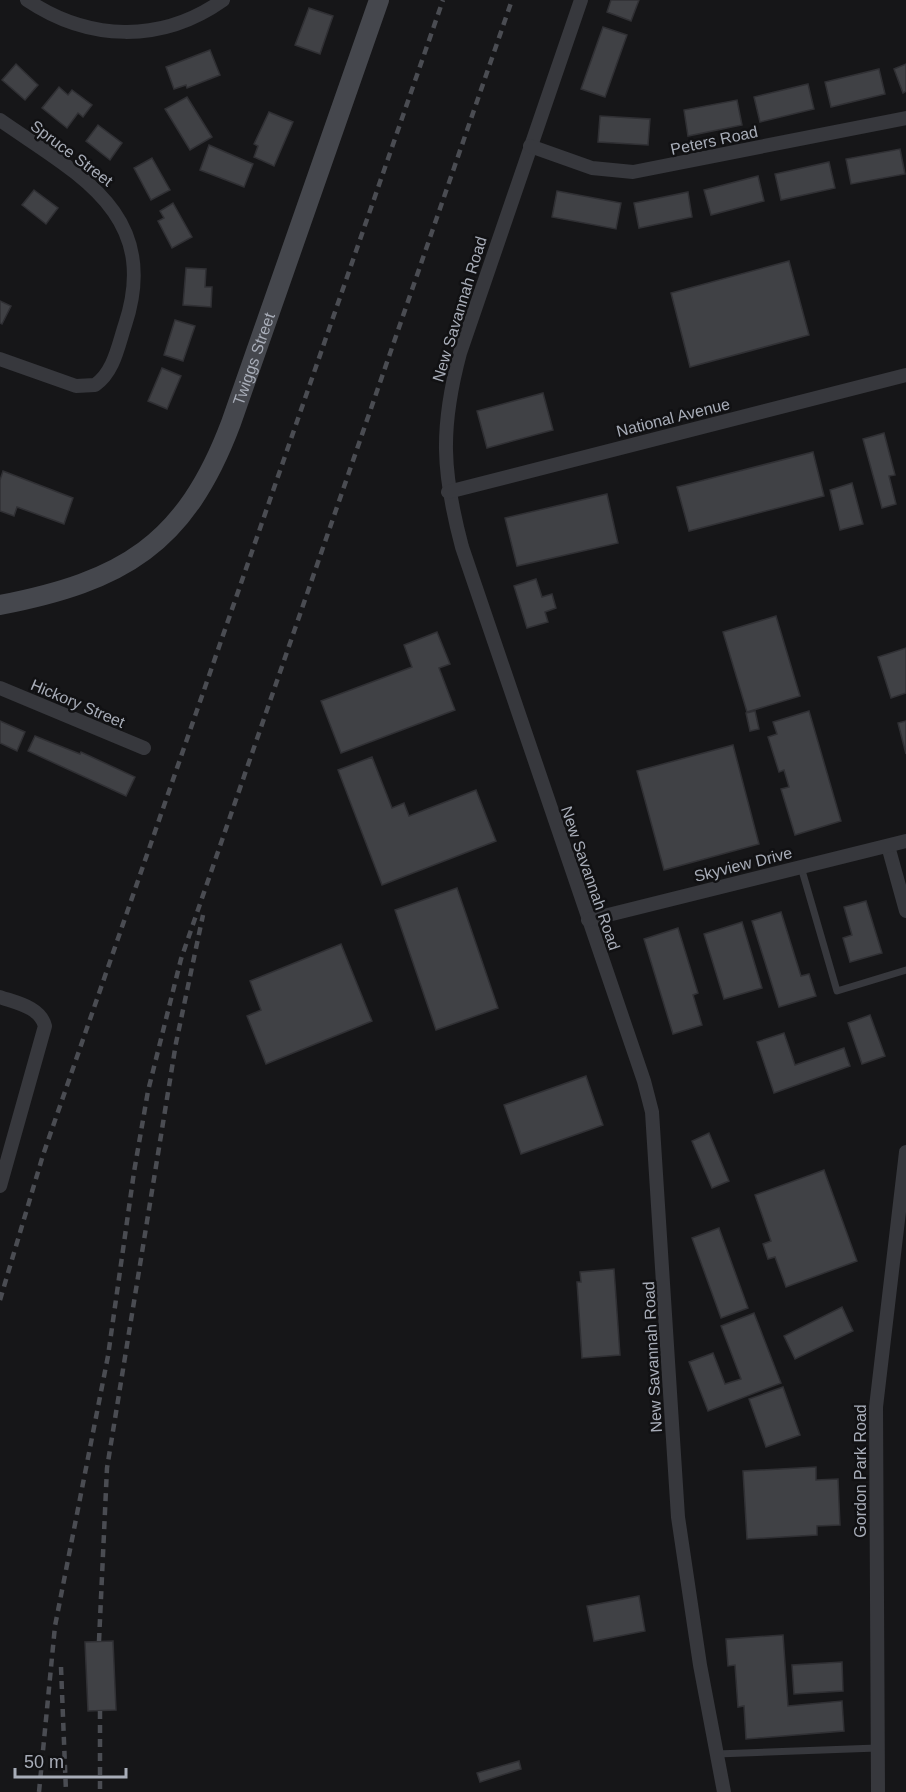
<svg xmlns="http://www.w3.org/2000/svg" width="906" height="1792" font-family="Helvetica,sans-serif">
<rect width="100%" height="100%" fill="#161618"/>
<g fill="#404145" stroke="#303034" stroke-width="1.5">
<polygon points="611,0 639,0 631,21 607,12"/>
<polygon points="309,8 333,16 320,54 295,45"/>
<polygon points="603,27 627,35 605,97 581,89"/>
<polygon points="210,50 220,75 187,88 186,85 174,89 166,67"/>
<polygon points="16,64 38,85 25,100 2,80"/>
<polygon points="906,64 906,91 903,93 894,69"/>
<polygon points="879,69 885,94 831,107 825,82"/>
<polygon points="808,84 814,109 760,122 754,97"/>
<polygon points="59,87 68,95 72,90 92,105 83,117 78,113 67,128 42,108"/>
<polygon points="187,97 212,137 190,150 165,109"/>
<polygon points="737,100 742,125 688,136 684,110"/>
<polygon points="269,112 293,122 274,166 254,157 258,146 254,144"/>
<polygon points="600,116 650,119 648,145 598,142"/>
<polygon points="98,125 122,143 110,160 86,141"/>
<polygon points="209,145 253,164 244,187 200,170"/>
<polygon points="900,149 905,174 851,184 846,159"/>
<polygon points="152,158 170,190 151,200 134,168"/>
<polygon points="829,162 835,188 781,200 775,174"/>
<polygon points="758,176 764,201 711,215 704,190"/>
<polygon points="34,190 58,208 46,224 22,205"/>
<polygon points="557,191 621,203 616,229 552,217"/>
<polygon points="688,192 692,217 639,228 634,203"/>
<polygon points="173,203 192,237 172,248 158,221 164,218 160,211"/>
<polygon points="789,261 809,335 690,367 671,293"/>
<polygon points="186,268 206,269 205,287 212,287 211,307 183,305"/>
<polygon points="0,301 11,306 2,324 0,323"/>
<polygon points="175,320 195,326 183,361 164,355"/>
<polygon points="162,368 181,376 167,409 148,401"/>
<polygon points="543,393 553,430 487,448 477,411"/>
<polygon points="884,433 895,475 889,476 896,504 882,508 863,439"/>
<polygon points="813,452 824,496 689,531 677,487"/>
<polygon points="3,471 73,498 64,524 17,507 14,516 0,511 0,480"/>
<polygon points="852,483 863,524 840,530 830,490"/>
<polygon points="607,494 618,543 517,566 505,518"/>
<polygon points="536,579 542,597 552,594 556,608 545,612 548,622 527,628 514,586"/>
<polygon points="776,616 800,696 747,712 723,632"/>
<polygon points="437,632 450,664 439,668 455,710 341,753 321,701 412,667 404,645"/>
<polygon points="906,648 906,693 891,698 878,657"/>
<polygon points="755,711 759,729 750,731 746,713"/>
<polygon points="809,711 841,821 795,835 781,789 789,787 784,770 779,772 768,737 777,734 773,722"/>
<polygon points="0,721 25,732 17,751 0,743"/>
<polygon points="906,721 906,754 898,723"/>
<polygon points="35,736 80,754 81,752 135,777 126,796 28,751"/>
<polygon points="733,745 759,844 664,870 637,771"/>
<polygon points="372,757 392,808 404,803 409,816 476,790 496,841 382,885 338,770"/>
<polygon points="457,888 498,1008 436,1030 395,910"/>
<polygon points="866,901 882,953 850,962 843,938 852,935 844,907"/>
<polygon points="781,912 801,976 809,974 816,996 779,1007 752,921"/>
<polygon points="742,922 762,988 724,999 704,934"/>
<polygon points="678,928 698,993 693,995 702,1025 673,1034 644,939"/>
<polygon points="341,944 372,1021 266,1064 247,1016 261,1010 250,981"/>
<polygon points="870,1015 885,1056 862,1064 848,1023"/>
<polygon points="784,1033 795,1065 844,1048 850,1066 774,1093 757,1042"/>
<polygon points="586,1076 603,1125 521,1154 504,1105"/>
<polygon points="709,1133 729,1181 712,1188 692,1141"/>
<polygon points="824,1170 857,1261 786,1287 775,1257 768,1259 763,1244 771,1241 755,1195"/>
<polygon points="719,1228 748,1308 721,1318 692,1238"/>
<polygon points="614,1269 620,1355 582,1358 577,1282 581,1282 580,1272"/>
<polygon points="842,1307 853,1331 795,1359 784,1336"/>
<polygon points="754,1313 781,1383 708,1411 689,1362 713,1353 725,1384 741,1379 721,1326"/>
<polygon points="783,1387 800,1435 766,1447 749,1399"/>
<polygon points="816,1467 816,1480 838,1479 840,1525 817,1526 817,1535 747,1539 743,1471"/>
<polygon points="639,1596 645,1631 594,1641 587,1606"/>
<polygon points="783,1635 788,1706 842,1701 844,1731 746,1739 744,1706 738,1707 735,1665 728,1666 726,1639"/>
<polygon points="113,1641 116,1710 88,1711 85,1642"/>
<polygon points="842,1662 843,1691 794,1694 792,1665"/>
<polygon points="519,1761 521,1769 480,1782 477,1773"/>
</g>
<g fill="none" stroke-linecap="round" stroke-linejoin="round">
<g stroke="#37383d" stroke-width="7">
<polyline points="801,867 837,991 906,970"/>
<polyline points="717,1754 877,1748"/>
</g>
<g stroke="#37383d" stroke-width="14">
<path d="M27 0C88 41 161 44 223 0"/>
<path d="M581 0 460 353C440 428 442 472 462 547L644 1081 652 1112 678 1517 700 1665 724 1792"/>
<path d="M0 120C77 174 162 213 125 325 118 346 114 372 95 385L76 386 0 359"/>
<polyline points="530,146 592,168 633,172 906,118"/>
<polyline points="448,492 906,375"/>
<polyline points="0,688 144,748"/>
<polyline points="888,846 906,911"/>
<polyline points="588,920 906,841"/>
<path d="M0 997C17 1003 40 1007 45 1026L0 1186"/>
<polyline points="878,1792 876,1407 906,1152"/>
</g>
<path stroke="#45474d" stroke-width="20" id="s1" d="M0 605C123 581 185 545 231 423L379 0"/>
<g stroke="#4a4c52" stroke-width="4.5" stroke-dasharray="8 6" stroke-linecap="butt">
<polyline points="0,1300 43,1155 443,0"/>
<polyline points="99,1641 107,1468 176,1043 203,915"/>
<polyline points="61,1667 66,1792"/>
<polyline points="100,1711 100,1792"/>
<polyline points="39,1792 55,1626 108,1356 134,1172 148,1091 181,959 512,0"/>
</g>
</g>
<g text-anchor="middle" stroke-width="5" stroke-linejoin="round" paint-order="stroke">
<g font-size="16" fill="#a8adb8" stroke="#111113">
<text transform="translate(714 140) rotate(-12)" y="6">Peters Road</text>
<text transform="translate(72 153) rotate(37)" y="6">Spruce Street</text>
<text transform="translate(459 309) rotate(-73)" y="6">New Savannah Road</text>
<text dy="6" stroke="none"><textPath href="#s1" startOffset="380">Twiggs Street</textPath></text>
<text transform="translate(673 417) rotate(-14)" y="6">National Avenue</text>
<text transform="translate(78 703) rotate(23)" y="6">Hickory Street</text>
<text transform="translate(743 864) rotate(-14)" y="6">Skyview Drive</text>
<text transform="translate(591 878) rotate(71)" y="6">New Savannah Road</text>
<text transform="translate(652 1357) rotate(-93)" y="6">New Savannah Road</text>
<text transform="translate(860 1471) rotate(-90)" y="6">Gordon Park Road</text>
</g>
</g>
<path d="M15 1768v9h111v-9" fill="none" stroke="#a8adb8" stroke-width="3"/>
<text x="24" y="1768" font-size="18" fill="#a8adb8" stroke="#111113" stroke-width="4.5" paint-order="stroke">50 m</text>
</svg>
